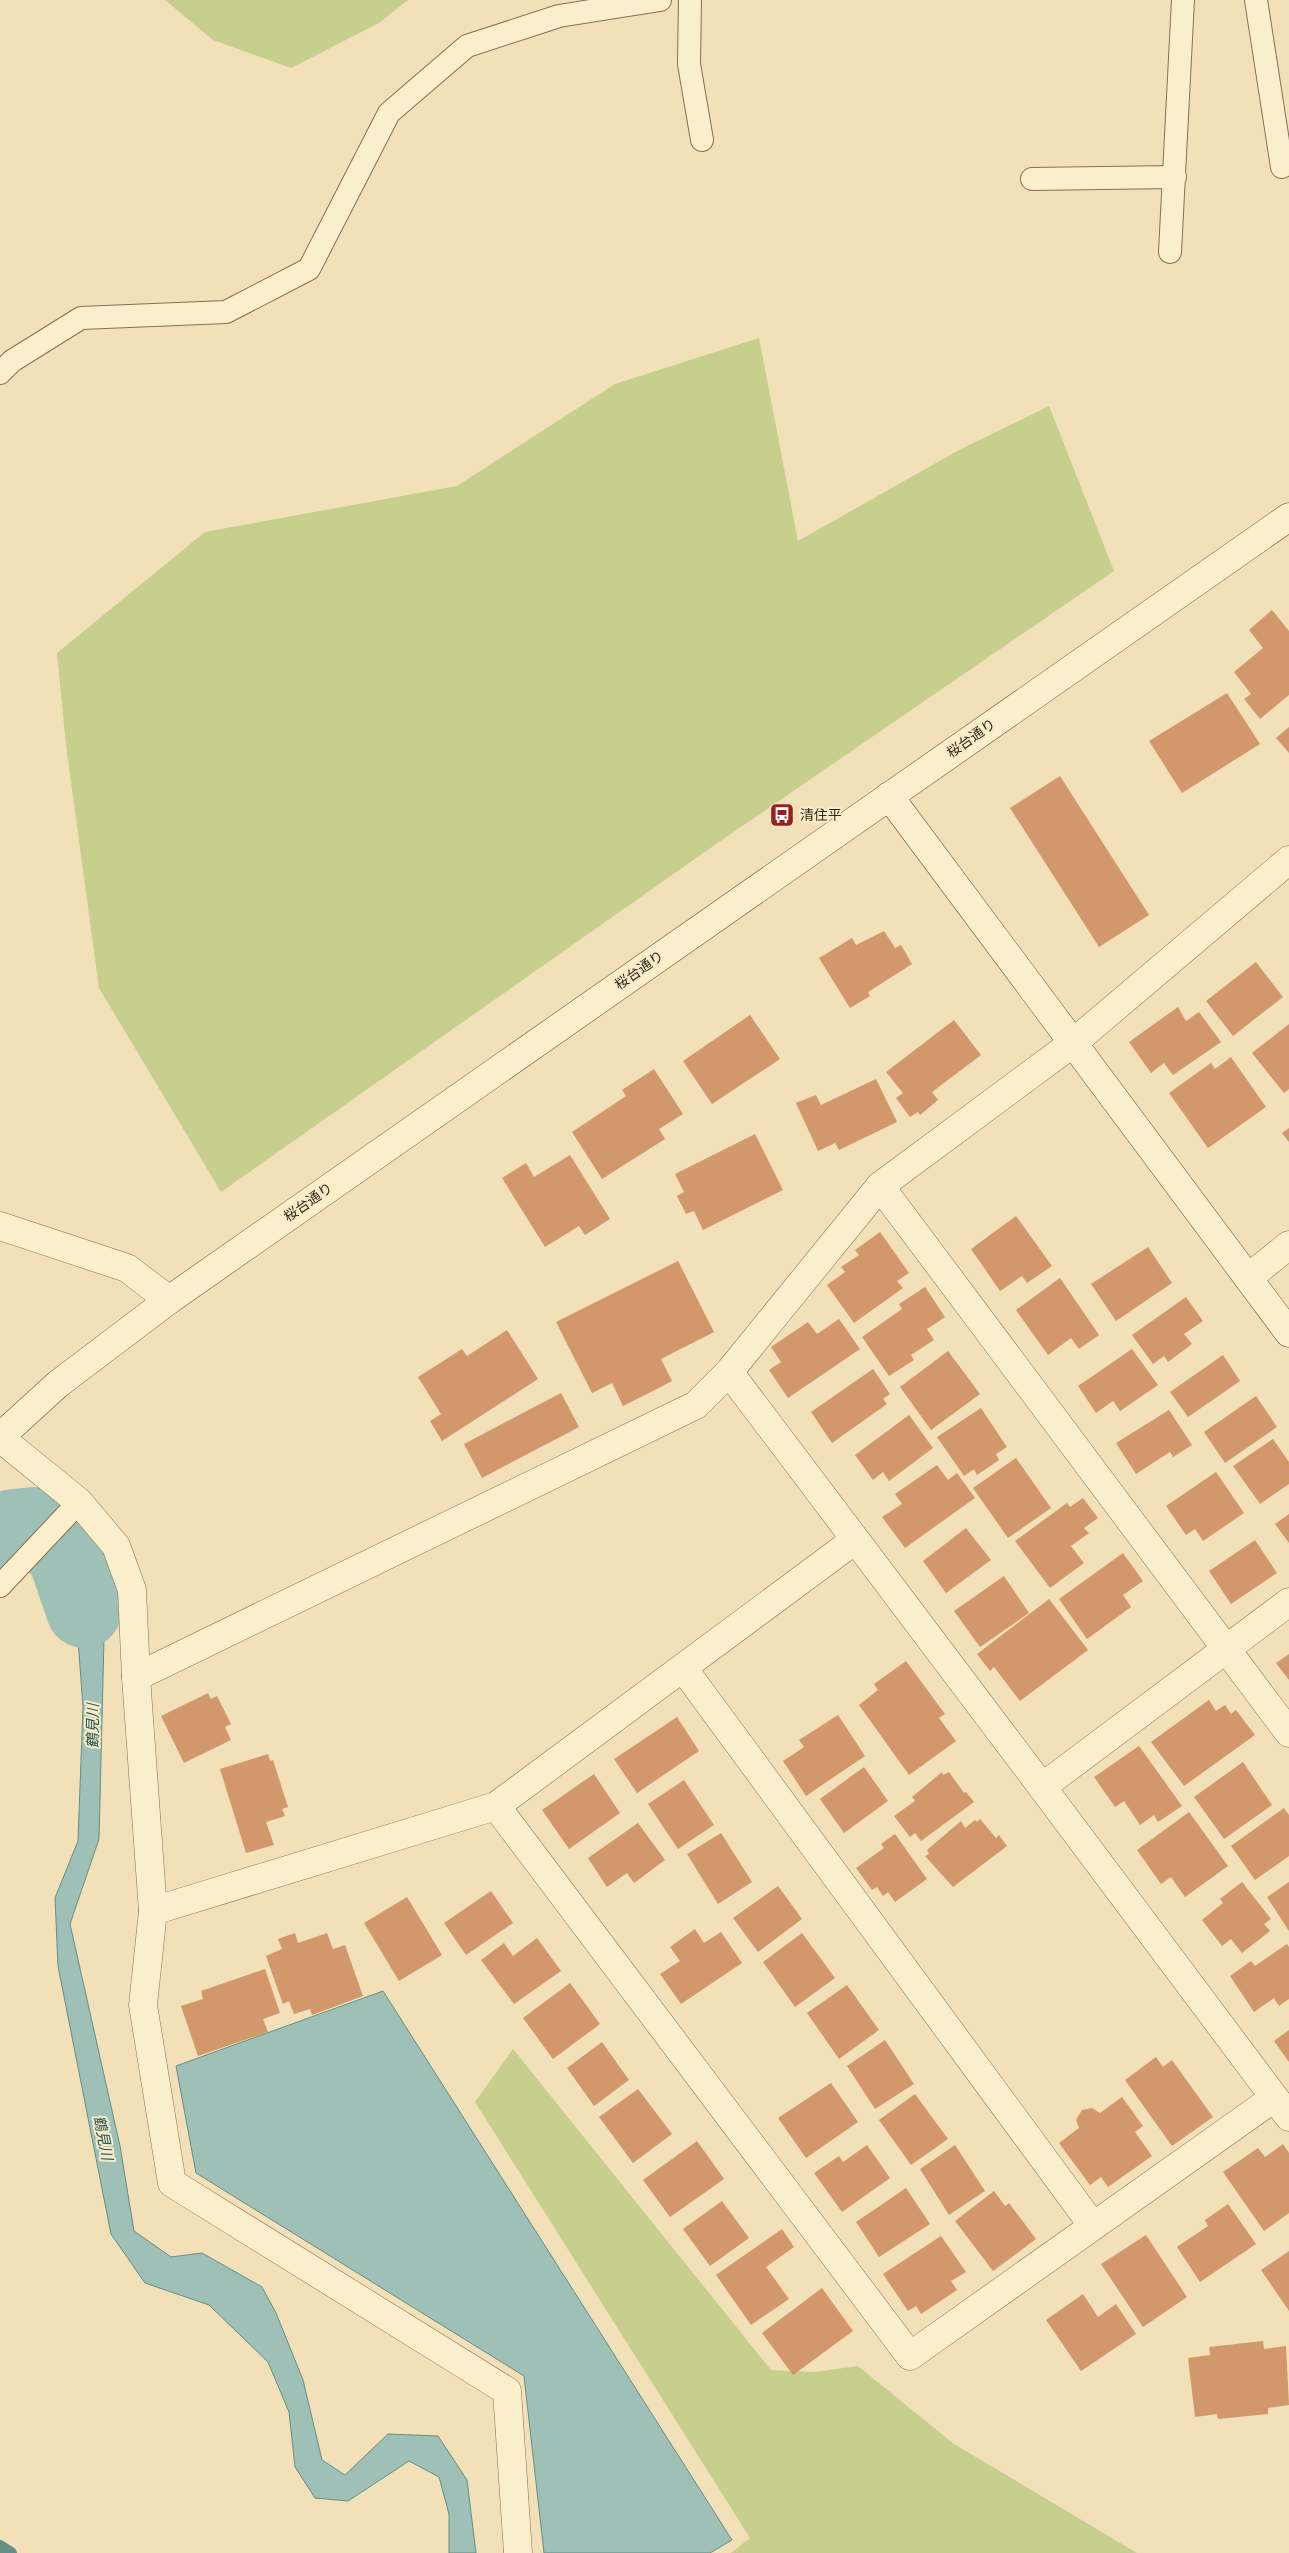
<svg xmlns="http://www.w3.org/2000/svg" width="1289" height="2553" font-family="'Playfair Display','Noto Sans JP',serif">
<rect width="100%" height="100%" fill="#f1e0b8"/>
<g fill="#c6cf8c">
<polygon points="165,0 408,0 379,23 291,68 213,40"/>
<polygon points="759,338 798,541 959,450 1049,406 1114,571 719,842 221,1192 99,988 66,745 57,653 205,532 457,486 615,384"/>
<polygon points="513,2049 771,2370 815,2372 858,2366 954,2444 1137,2553 731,2553 750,2538 475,2102"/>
</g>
<g fill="#9ec0b6" stroke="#658e84">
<polygon points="41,1512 80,1544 95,1573 104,1639 99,1839 70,1924 120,2146 134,2231 171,2257 202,2253 262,2287 276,2313 303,2380 322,2460 345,2475 388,2434 438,2436 467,2480 476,2553 449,2553 449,2514 439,2477 409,2461 348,2501 315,2498 295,2467 289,2412 268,2362 209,2305 145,2283 111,2234 58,1966 55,1898 78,1841 83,1707 75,1599 56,1565 23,1535"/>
<polygon points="383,1991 732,2540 710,2553 544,2553 524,2376 196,2173 176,2066"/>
</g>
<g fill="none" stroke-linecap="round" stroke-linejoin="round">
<polyline stroke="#658e84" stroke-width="12" points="0,2546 11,2553"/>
<polyline stroke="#9ec0b6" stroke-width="76" points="0,1542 14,1527 34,1525 65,1554 84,1610"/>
</g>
<g fill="#d2976b">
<polygon points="1272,610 1289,631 1289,695 1260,719 1244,699 1251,694 1234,672 1263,648 1249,630"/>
<polygon points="1227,693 1260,744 1182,793 1149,741"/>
<polygon points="1289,727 1289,753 1276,738"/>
<polygon points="1060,776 1149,915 1099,947 1010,808"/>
<polygon points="884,931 895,948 901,945 912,964 868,992 870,996 850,1008 819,958 852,938 856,945"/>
<polygon points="1256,962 1283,997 1233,1036 1206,1001"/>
<polygon points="1178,1007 1186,1021 1199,1012 1221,1042 1173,1075 1164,1063 1151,1073 1129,1042"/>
<polygon points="750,1015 780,1059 712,1104 683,1061"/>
<polygon points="954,1020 981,1055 932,1092 938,1100 920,1115 918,1112 910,1117 896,1098 903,1093 886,1072"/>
<polygon points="1289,1024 1289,1089 1284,1093 1252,1053"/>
<polygon points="1231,1057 1266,1107 1208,1148 1169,1093 1211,1063 1215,1069"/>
<polygon points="654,1069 683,1114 659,1129 665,1139 602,1179 572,1132 626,1096 622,1090"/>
<polygon points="876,1079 897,1122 839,1150 835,1143 818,1151 796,1103 816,1095 821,1105"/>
<polygon points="1289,1128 1289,1142 1282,1133"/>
<polygon points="755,1134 783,1190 703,1230 694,1211 686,1214 677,1196 684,1192 675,1174"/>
<polygon points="570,1155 610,1219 585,1235 579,1226 545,1247 502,1178 526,1163 534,1177"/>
<polygon points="1016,1216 1052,1266 1027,1283 1022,1276 1000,1291 971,1249"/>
<polygon points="880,1232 909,1273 897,1281 903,1288 854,1323 827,1285 845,1272 841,1267 859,1255 855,1250"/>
<polygon points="1148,1247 1172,1283 1116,1321 1091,1284"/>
<polygon points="678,1261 714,1332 661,1359 672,1381 653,1391 623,1406 612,1383 592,1393 556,1322"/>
<polygon points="1060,1278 1099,1335 1079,1349 1071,1338 1048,1355 1016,1310"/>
<polygon points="925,1287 945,1317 927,1329 934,1340 911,1355 914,1360 889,1376 862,1337 902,1309 899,1304"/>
<polygon points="1186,1297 1203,1321 1184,1334 1192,1344 1168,1362 1164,1356 1153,1364 1132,1335"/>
<polygon points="839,1319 860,1349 788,1398 769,1370 781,1362 771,1347 808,1322 817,1334"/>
<polygon points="507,1330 538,1379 442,1441 430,1421 441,1414 418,1377 462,1349 467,1356"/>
<polygon points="1132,1349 1158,1385 1120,1411 1113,1401 1096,1413 1078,1386"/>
<polygon points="948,1351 980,1394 931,1430 900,1387"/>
<polygon points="1223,1355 1240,1381 1188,1417 1170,1392"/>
<polygon points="873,1369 890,1394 883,1399 887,1404 832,1443 811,1412"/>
<polygon points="561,1393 579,1427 482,1478 464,1444"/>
<polygon points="1256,1396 1277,1427 1225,1463 1204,1432"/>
<polygon points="981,1408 1007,1447 996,1454 999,1460 977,1475 974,1469 964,1476 937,1437"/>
<polygon points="1169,1410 1192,1445 1173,1457 1170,1452 1136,1474 1116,1443"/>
<polygon points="909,1415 933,1448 889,1481 883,1472 873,1480 855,1455"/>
<polygon points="1273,1439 1289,1462 1289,1484 1260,1504 1233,1466"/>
<polygon points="1016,1458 1051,1508 1008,1538 973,1488"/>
<polygon points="937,1465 948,1480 957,1473 975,1498 905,1548 882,1517 902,1504 895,1494"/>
<polygon points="1216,1472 1244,1513 1203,1541 1195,1529 1186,1535 1166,1506"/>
<polygon points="1083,1498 1098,1518 1084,1528 1089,1533 1071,1546 1084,1563 1050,1588 1015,1541 1067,1503 1070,1507"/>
<polygon points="1289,1514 1289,1543 1275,1524"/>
<polygon points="966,1528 991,1560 946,1593 923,1561"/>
<polygon points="1255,1540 1277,1573 1231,1604 1209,1571"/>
<polygon points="1123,1553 1143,1581 1123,1595 1131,1607 1087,1639 1059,1599"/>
<polygon points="1004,1576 1029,1613 980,1647 954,1611"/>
<polygon points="1049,1599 1088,1650 1020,1701 994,1667 990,1671 977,1654"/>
<polygon points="1289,1654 1289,1680 1276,1663"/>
<polygon points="906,1661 945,1714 939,1718 956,1741 909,1775 859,1705 878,1690 874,1684"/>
<polygon points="208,1693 211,1699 217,1696 231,1724 225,1727 231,1740 184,1763 161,1716"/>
<polygon points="1209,1700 1216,1711 1225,1705 1231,1714 1236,1710 1255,1735 1184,1786 1151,1742"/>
<polygon points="838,1715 865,1756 806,1796 783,1761 804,1747 799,1740"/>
<polygon points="677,1717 699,1751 637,1793 614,1759"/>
<polygon points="1139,1746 1182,1806 1158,1822 1154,1815 1140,1825 1124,1801 1115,1807 1094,1777"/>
<polygon points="268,1754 270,1761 273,1760 288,1807 282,1809 285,1816 266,1822 274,1845 246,1853 220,1769"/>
<polygon points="1243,1762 1272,1805 1224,1839 1194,1797"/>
<polygon points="864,1767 888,1801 844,1833 820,1799"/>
<polygon points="942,1772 943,1775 949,1772 964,1793 966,1792 974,1802 921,1841 915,1833 910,1837 894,1816 915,1801 912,1797"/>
<polygon points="594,1774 620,1813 569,1849 542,1810"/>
<polygon points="684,1780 714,1825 678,1849 648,1804"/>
<polygon points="1284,1808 1289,1815 1289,1856 1255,1880 1231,1846"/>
<polygon points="1189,1812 1228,1866 1185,1897 1171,1877 1161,1884 1137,1850"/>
<polygon points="980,1819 996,1838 999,1835 1007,1846 953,1887 925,1856 929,1854 927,1850 961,1821 965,1828 975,1820 977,1822"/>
<polygon points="638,1823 665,1860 634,1883 627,1873 607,1887 588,1858"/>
<polygon points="721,1833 752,1882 718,1904 687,1854"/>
<polygon points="895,1834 927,1879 895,1902 888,1892 883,1896 877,1887 872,1890 856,1868 884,1848 881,1844"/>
<polygon points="1242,1882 1271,1919 1264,1924 1270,1931 1242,1953 1231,1939 1222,1946 1202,1920 1223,1903 1220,1899"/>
<polygon points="1289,1882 1289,1931 1267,1897"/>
<polygon points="778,1886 802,1919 758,1952 733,1918"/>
<polygon points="491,1891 513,1923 466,1955 444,1923"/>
<polygon points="407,1897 442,1955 399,1981 364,1923"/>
<polygon points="695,1929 704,1943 721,1932 742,1963 681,2004 660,1974 680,1961 670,1947"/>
<polygon points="295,1933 298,1943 327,1933 333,1949 345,1945 363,1996 312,2015 310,2009 294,2014 289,2001 283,2004 266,1956 282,1949 278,1939"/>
<polygon points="802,1933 835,1978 795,2007 763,1962"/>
<polygon points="537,1938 561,1971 514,2004 481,1960 504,1943 513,1956"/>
<polygon points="1287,1944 1289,1947 1289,1999 1279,2006 1274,1998 1254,2012 1230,1976 1251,1961 1255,1966"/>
<polygon points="265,1969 280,2013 263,2019 268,2032 198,2056 181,2006 203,1999 201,1991"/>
<polygon points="570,1983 600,2024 553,2059 523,2018"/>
<polygon points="847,1985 879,2030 839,2059 807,2013"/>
<polygon points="1289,2030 1289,2062 1274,2041"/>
<polygon points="885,2040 914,2084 875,2109 847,2066"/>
<polygon points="602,2042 629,2080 594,2106 567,2068"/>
<polygon points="1156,2057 1163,2067 1172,2060 1213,2117 1172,2146 1125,2080"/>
<polygon points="831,2083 858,2122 806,2158 778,2118"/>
<polygon points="638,2089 672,2134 633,2163 599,2117"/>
<polygon points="915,2094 948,2139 911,2165 879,2120"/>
<polygon points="1122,2097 1143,2126 1135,2132 1152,2156 1108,2187 1101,2177 1090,2185 1059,2143 1079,2128 1076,2120 1082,2110 1092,2108 1100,2113"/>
<polygon points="697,2141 724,2179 670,2217 643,2180"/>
<polygon points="1283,2144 1289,2153 1289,2213 1264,2231 1223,2172 1258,2148 1265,2157"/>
<polygon points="867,2145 890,2178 842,2212 814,2173 839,2156 843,2162"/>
<polygon points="955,2145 985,2191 949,2215 920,2169"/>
<polygon points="906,2188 930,2224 879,2257 856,2222"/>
<polygon points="994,2191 1005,2206 1009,2203 1036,2239 993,2271 955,2221"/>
<polygon points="722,2201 749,2238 710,2266 683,2229"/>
<polygon points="1228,2204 1256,2244 1200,2282 1177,2247 1208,2226 1205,2220"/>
<polygon points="782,2229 794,2247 766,2267 789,2299 751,2325 716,2275"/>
<polygon points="1146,2235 1187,2297 1143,2327 1101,2264"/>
<polygon points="941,2236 966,2272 951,2281 957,2290 921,2314 916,2306 908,2311 883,2274"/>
<polygon points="1289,2251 1289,2311 1261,2270"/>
<polygon points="822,2288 853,2331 793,2375 762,2333"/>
<polygon points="1083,2294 1098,2317 1116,2304 1136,2334 1081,2371 1046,2320"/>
<polygon points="1263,2341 1264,2349 1286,2346 1289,2405 1268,2408 1268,2414 1218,2419 1217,2414 1195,2417 1188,2358 1210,2355 1209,2347"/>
</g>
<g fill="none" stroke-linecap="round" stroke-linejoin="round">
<defs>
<g id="lane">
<polyline points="690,0 689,64 702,140"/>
<polyline points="1256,0 1282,167"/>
<polyline points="1032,179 1175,177"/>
<polyline points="1170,252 1183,0"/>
<polyline points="0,373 12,361 81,318 226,312 309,269 389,113 467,46 559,16 660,0"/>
<polyline points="0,1586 79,1502"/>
</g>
<g id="street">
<polyline points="880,1186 1289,1733"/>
<polyline points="0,1226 127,1268 169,1300"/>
<polyline points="1248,1278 1289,1245"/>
<polyline points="729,1372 1042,1787"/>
<polyline points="0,1438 79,1502 116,1546 132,1590 136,1677 153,1911 496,1806 855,1540"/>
<polyline points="1289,1602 1042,1787 1289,2117"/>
<polyline points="683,1668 1093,2226"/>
<polyline points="136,1677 696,1405 729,1372 880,1186 1073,1043 1289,860"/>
<polyline points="496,1806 910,2356 1274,2098"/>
<polyline points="153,1911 143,2005 172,2183 507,2391 518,2553"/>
</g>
<g id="secondary">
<polyline points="889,796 1289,1333"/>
<polyline points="0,1437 58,1384 169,1300 1289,517"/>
</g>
</defs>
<use href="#lane" stroke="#886f52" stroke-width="24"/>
<use href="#street" stroke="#886f52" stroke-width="29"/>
<use href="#secondary" stroke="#695036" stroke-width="29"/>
<use href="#lane" stroke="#fbeecb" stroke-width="22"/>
<use href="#street" stroke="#fbeecb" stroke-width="28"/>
<use href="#secondary" stroke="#fbeecb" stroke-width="28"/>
</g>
<defs>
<symbol id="bus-square" viewBox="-11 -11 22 22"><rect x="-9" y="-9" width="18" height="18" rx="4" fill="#9b1f1e" stroke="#f8ebc8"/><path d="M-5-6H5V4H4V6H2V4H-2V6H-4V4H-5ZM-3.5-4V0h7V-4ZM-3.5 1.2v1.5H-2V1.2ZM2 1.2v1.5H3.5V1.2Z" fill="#fff"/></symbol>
</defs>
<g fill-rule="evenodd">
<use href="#bus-square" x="768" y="801" width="28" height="28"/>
</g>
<g text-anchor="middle" stroke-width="4" stroke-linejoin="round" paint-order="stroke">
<g font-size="14" fill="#352719" stroke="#f8ebc8">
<text transform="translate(971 738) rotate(-35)" y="5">桜台通り</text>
<text transform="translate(639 970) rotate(-35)" y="5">桜台通り</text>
<text transform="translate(308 1202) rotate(-35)" y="5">桜台通り</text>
</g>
<g font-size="14" fill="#352719" stroke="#f8ebc8" text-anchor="start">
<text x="800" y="820">清住平</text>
</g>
<g font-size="15" font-style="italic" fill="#275654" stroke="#f8ebc8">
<text transform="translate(93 1726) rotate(-90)" y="5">鶴見川</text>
<text transform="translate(103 2138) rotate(79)" y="5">鶴見川</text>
</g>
</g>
</svg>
